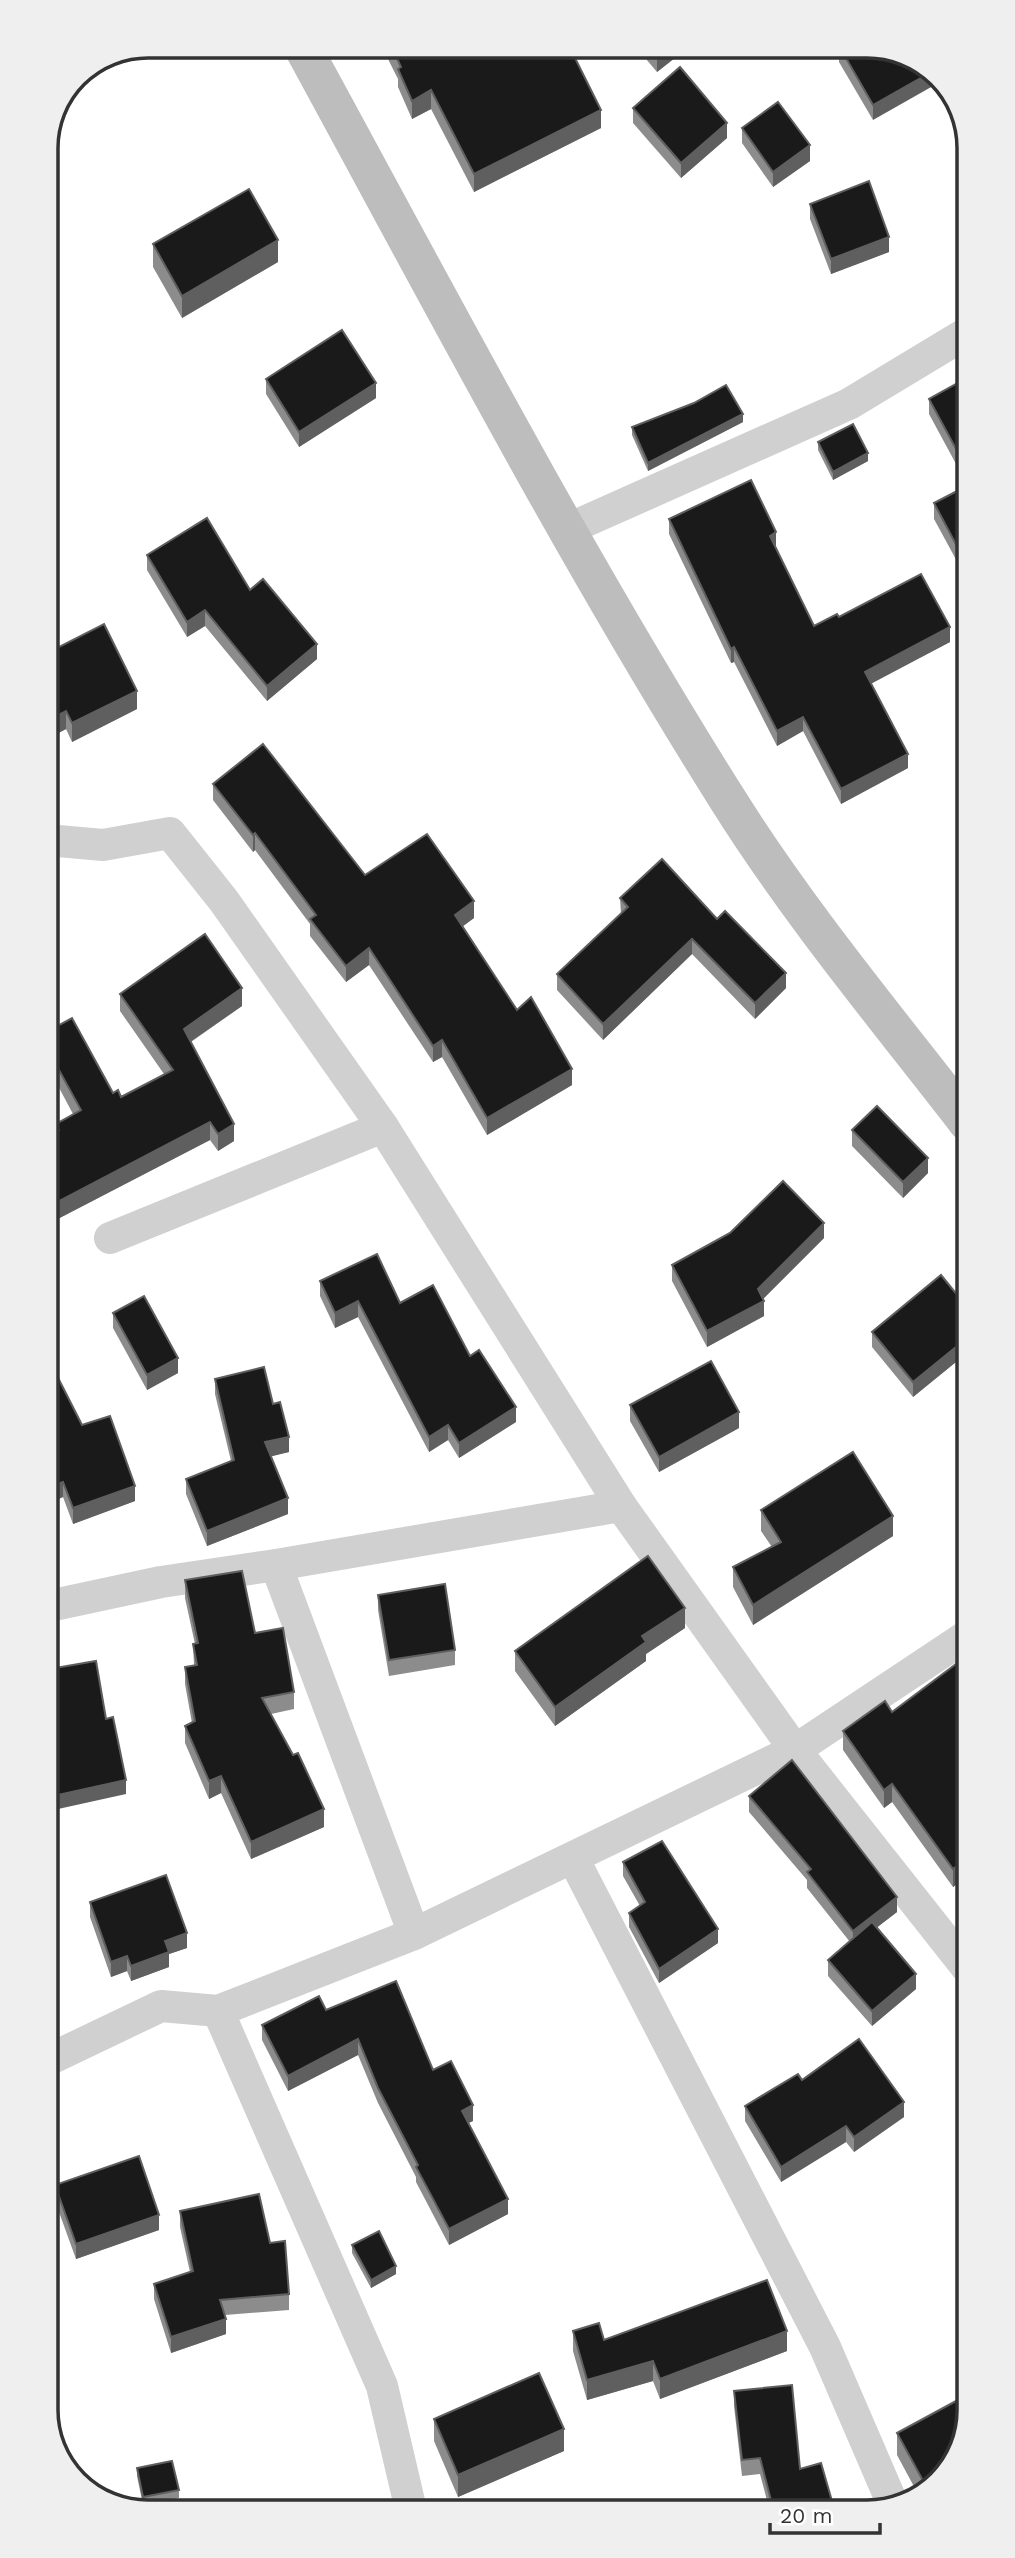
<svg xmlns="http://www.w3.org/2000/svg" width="1015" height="2558" font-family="'Work Sans',sans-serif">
<rect width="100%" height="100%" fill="#fff"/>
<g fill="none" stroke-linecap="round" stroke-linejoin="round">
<g stroke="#d0d0d0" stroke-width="32">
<polyline points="566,530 849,404 965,334"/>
<polyline points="47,840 103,845 170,833 224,901 383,1127 621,1506 795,1750 968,1969"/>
<polyline points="110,1238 383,1127"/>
<polyline points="276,1565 621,1506"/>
<polyline points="49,1606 161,1582 276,1565 414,1934"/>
<polyline points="573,1858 825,2347 894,2507"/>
<polyline points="218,2011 382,2386 411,2510"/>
<polyline points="50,2059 161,2006 218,2011 414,1934 795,1750 968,1635"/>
</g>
<path stroke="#bdbdbd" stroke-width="38" d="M302 46C440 299 574 556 728 800 799 913 885 1016 967 1122"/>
</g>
<g fill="#8c8c8c">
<polygon points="384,46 569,46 601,128 474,192 431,109 412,119 398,87 398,79 384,51"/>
<polygon points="635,46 690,46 657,72"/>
<polygon points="839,46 874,46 873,120 839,62"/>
<polygon points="633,108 727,138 681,178 633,123"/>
<polygon points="742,128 810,161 773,187 742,143"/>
<polygon points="810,204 889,252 831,274 810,219"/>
<polygon points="153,244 278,262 182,318 153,267"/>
<polygon points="266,379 376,398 299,447 266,394"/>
<polygon points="965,379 965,474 962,475 929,414 929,399"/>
<polygon points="743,422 648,471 632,435 632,427"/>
<polygon points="818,442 868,461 833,480 818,450"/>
<polygon points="965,487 959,565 934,519 934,503"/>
<polygon points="669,519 776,547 814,626 839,617 950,642 871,683 908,768 841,804 803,731 777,746 734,662 731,663 669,534"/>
<polygon points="147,555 250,590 317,659 267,701 205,626 187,637 147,570"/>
<polygon points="47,653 137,709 72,742 66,729 47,739"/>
<polygon points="213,784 365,875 474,918 463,926 517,1010 572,1085 487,1135 442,1057 433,1062 369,965 346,982 310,936 310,924 255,850 253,852 213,800"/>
<polygon points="620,898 717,919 786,988 755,1019 692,954 603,1040 557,990 557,974 621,914"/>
<polygon points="120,994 242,1006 191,1042 234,1141 218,1151 210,1140 48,1224 48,1136 56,1132 56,1124 73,1114 48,1067 48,1031 113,1093 121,1097 164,1074 120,1011"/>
<polygon points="852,1130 928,1173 903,1198 852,1146"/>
<polygon points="824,1238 763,1299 764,1316 707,1347 672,1281 672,1265"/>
<polygon points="320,1281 400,1303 470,1356 516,1422 459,1458 448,1440 429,1452 358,1317 335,1328 320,1296"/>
<polygon points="967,1307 967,1353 913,1397 872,1347 872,1332"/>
<polygon points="113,1313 178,1373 147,1390 113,1328"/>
<polygon points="48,1358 82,1425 135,1501 73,1524 63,1497 49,1503"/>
<polygon points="215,1379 273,1404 289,1452 270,1456 288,1514 207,1546 186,1494 186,1479 231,1461 215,1394"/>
<polygon points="630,1405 739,1428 659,1472 630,1421"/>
<polygon points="761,1510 893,1536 753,1625 733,1587 733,1567 772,1547 761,1531"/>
<polygon points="185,1580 255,1633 294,1692 294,1709 271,1714 324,1827 251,1859 221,1793 209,1799 185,1743 185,1726 192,1723 185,1684 185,1667 194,1665 193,1644 195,1644 185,1598"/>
<polygon points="378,1595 455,1650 455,1665 389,1676 378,1610"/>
<polygon points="685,1628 646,1654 646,1661 555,1726 515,1671 515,1651"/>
<polygon points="968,1655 968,1876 953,1887 892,1802 884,1808 843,1750 843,1731 892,1712"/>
<polygon points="49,1669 106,1719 126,1794 52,1730 49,1714"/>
<polygon points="749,1796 897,1912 877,1927 916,1989 872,2026 828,1976 828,1960 850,1942 807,1888 807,1880 749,1812"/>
<polygon points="623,1862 718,1943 659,1983 629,1927 629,1913 640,1906 623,1876"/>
<polygon points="90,1902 187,1948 169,1954 169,1967 131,1981 127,1971 111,1977 90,1917"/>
<polygon points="326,2010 433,2070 473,2121 468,2123 508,2214 449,2245 416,2182 416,2177 378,2103 358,2055 288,2091 262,2040 262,2025"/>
<polygon points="802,2080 904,2117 854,2152 846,2142 781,2182 745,2121 745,2106"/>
<polygon points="55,2185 159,2230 76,2259 55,2201"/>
<polygon points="180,2211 270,2243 289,2294 289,2310 225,2315 226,2334 171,2353 154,2299 154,2284 190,2272 180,2227"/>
<polygon points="352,2245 396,2274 371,2288 352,2253"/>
<polygon points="573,2331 604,2340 787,2351 660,2399 653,2381 587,2400 573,2351"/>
<polygon points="734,2391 800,2469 834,2508 769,2508 760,2474 742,2476 734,2406"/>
<polygon points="434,2419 564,2451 458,2497 434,2441"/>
<polygon points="897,2433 949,2472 918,2494 897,2455"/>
<polygon points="137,2468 179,2490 179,2498 143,2505 137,2476"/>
</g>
<g fill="#5f5f5f">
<polygon points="671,46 690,46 657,72 657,57"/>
<polygon points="933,71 940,82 873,120 873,105"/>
<polygon points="431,90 431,109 412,119 412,101"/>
<polygon points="601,110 601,128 474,192 474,174"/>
<polygon points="727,123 727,138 681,178 681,163"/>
<polygon points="810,145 810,161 773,187 773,172"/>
<polygon points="889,237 889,252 831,274 831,259"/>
<polygon points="278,240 278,262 182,318 182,296"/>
<polygon points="376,383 376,398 299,447 299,432"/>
<polygon points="743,414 743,422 648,471 648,463"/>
<polygon points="868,453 868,461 833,480 833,472"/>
<polygon points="965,459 965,474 962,475 962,460"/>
<polygon points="49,506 49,524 47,525 47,507"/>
<polygon points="776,532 776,547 770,550 770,536"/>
<polygon points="965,546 965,562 959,565 959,550"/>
<polygon points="205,610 205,626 187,637 187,622"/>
<polygon points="950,627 950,642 865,687 865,672"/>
<polygon points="317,644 317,659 267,701 267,686"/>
<polygon points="734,647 734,662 731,663 731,649"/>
<polygon points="137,691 137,709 72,742 72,723"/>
<polygon points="66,711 66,729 47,739 47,721"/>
<polygon points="803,717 803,731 777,746 777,731"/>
<polygon points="908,754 908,768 841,804 841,789"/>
<polygon points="255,833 255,850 253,852 253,835"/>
<polygon points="474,901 474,918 455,932 455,915"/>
<polygon points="692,939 692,954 603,1040 603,1024"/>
<polygon points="369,948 369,965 346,982 346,966"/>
<polygon points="786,973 786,988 755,1019 755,1003"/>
<polygon points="242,988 242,1006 184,1046 184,1029"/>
<polygon points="442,1040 442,1057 433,1062 433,1046"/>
<polygon points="572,1069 572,1085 487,1135 487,1118"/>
<polygon points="210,1122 210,1140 48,1224 48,1207"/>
<polygon points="234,1124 234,1141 218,1151 218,1134"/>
<polygon points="928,1158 928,1173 903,1198 903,1182"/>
<polygon points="824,1223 824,1238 758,1304 758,1289"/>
<polygon points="358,1301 358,1317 335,1328 335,1313"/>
<polygon points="764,1301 764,1316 707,1347 707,1331"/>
<polygon points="967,1338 967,1353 913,1397 913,1382"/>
<polygon points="178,1358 178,1373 147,1390 147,1375"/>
<polygon points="516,1407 516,1422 459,1458 459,1443"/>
<polygon points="739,1412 739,1428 659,1472 659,1457"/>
<polygon points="448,1425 448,1440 429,1452 429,1437"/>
<polygon points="289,1437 289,1452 265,1458 265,1442"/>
<polygon points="63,1482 63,1497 49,1503 49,1487"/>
<polygon points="135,1486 135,1501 73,1524 73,1508"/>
<polygon points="288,1498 288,1514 207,1546 207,1531"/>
<polygon points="893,1516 893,1536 753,1625 753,1605"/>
<polygon points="685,1608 685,1628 646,1654 646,1661 555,1726 555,1707 642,1636"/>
<polygon points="221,1776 221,1793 209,1799 209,1781"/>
<polygon points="126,1780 126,1794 49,1811 49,1797"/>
<polygon points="892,1784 892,1802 884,1808 884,1790"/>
<polygon points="324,1809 324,1827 251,1859 251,1842"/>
<polygon points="968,1858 968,1876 953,1887 953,1869"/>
<polygon points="897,1897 897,1912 853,1946 853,1931"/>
<polygon points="718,1929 718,1943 659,1983 659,1969"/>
<polygon points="187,1933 187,1948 169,1954 169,1967 131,1981 131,1966 165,1941"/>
<polygon points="127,1956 127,1971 111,1977 111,1962"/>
<polygon points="916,1974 916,1989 872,2026 872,2011"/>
<polygon points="358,2039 358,2055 288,2091 288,2076"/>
<polygon points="904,2102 904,2117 854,2152 854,2137"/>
<polygon points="473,2105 473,2121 462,2126 462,2111"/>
<polygon points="846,2126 846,2142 781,2182 781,2167"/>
<polygon points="508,2199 508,2214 449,2245 449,2229"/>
<polygon points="159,2215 159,2230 76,2259 76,2244"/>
<polygon points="396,2266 396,2274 371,2288 371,2280"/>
<polygon points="226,2319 226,2334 171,2353 171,2337"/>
<polygon points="787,2331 787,2351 660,2399 660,2379"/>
<polygon points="653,2361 653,2381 587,2400 587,2380"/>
<polygon points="564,2429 564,2451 458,2497 458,2475"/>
</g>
<g fill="#1a1a1a" stroke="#5f5f5f" stroke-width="2">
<polygon points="391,46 569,46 601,110 474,174 431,90 412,101 398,69 401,67"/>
<polygon points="648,46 671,46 657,57"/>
<polygon points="839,46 874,46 930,67 933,71 873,105"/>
<polygon points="680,67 727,123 681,163 633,108"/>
<polygon points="778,102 810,145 773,172 742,128"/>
<polygon points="869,181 889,237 831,259 810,204"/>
<polygon points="249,189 278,240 182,296 153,244"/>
<polygon points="342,330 376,383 299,432 266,379"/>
<polygon points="965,379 965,459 962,460 929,399"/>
<polygon points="726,385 743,414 648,463 632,427 694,403"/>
<polygon points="853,424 868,453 833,472 818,442"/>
<polygon points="751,480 776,532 770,536 814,626 837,614 839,617 921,574 950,627 865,672 908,754 841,789 803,717 777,731 734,647 731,649 669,519"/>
<polygon points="965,487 965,546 959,550 934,503"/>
<polygon points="207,518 250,590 263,579 317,644 267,686 205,610 187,622 147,555"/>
<polygon points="104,624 137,691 72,723 66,711 47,721 47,653"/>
<polygon points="263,744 365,875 427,834 474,901 455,915 517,1010 531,997 572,1069 487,1118 442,1040 433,1046 369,948 346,966 310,919 316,915 255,833 253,835 213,784"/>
<polygon points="662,859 717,919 725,911 786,973 755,1003 692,939 603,1024 557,974 628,907 620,898"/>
<polygon points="205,934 242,988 184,1029 234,1124 218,1134 210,1122 48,1207 48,1136 59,1130 56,1124 81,1110 48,1050 48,1031 72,1018 113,1093 118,1090 121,1097 173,1070 120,994"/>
<polygon points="877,1106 928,1158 903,1182 852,1130"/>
<polygon points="783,1181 824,1223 758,1289 764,1301 707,1331 672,1265 730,1233"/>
<polygon points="377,1254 400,1303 433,1285 470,1356 479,1350 516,1407 459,1443 448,1425 429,1437 358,1301 335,1313 320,1281"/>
<polygon points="941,1275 967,1307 967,1338 913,1382 872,1332"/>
<polygon points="144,1296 178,1358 147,1375 113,1313"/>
<polygon points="48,1358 82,1425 110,1416 135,1486 73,1508 63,1482 49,1487"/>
<polygon points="711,1361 739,1412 659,1457 630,1405"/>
<polygon points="264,1367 273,1404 280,1402 289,1437 265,1442 288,1498 207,1531 186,1479 234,1460 215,1379"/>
<polygon points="853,1452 893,1516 753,1605 733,1567 781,1542 761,1510"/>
<polygon points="648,1556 685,1608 642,1636 646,1642 555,1707 515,1651"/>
<polygon points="242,1571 255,1633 283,1628 294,1692 262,1698 293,1755 298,1753 324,1809 251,1842 221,1776 209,1781 185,1726 195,1721 185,1667 197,1665 193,1644 198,1643 185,1580"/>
<polygon points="445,1584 455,1650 389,1660 378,1595"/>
<polygon points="968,1655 968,1858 953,1869 892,1784 884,1790 843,1731 885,1701 892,1712"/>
<polygon points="96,1661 106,1719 113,1717 126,1780 49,1797 49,1730 55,1729 49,1700 49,1669"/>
<polygon points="792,1760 897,1897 853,1931 807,1872 811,1869 749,1796"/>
<polygon points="662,1841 718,1929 659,1969 629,1913 645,1902 623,1862"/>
<polygon points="166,1875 187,1933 165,1941 169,1952 131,1966 127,1956 111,1962 90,1902"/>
<polygon points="872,1922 916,1974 872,2011 828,1960"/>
<polygon points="396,1981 433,2070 451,2061 473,2105 462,2111 508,2199 449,2229 416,2167 418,2165 378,2088 358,2039 288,2076 262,2025 319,1996 326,2010"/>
<polygon points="859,2039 904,2102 854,2137 846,2126 781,2167 745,2106 798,2074 802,2080"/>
<polygon points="139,2156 159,2215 76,2244 55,2185"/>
<polygon points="259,2194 270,2243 285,2241 289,2294 220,2300 226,2319 171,2337 154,2284 193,2271 180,2211"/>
<polygon points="379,2231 396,2266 371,2280 352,2245"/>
<polygon points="767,2280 787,2331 660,2379 653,2361 587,2380 573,2331 599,2323 604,2340"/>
<polygon points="539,2373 564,2429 458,2475 434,2419"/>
<polygon points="792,2385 800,2469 821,2463 834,2508 773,2508 760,2458 742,2460 734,2391"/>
<polygon points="969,2394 970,2411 949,2472 927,2488 897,2433"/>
<polygon points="172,2461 179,2490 143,2497 137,2468"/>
</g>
<path d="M0 0H1015V2558H0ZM148 58H867A90 90 0 0 1 957 148V2410A90 90 0 0 1 867 2500H148A90 90 0 0 1 58 2410V148A90 90 0 0 1 148 58Z" fill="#efefef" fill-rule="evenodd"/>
<path fill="none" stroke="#333" stroke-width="3.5" d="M148 58H867A90 90 0 0 1 957 148V2410A90 90 0 0 1 867 2500H148A90 90 0 0 1 58 2410V148A90 90 0 0 1 148 58Z"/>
<path d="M770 2523v10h110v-10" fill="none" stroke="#333333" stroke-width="3.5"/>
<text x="780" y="2523" font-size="21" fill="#333333" stroke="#ffffff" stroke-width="5" paint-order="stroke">20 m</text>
</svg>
